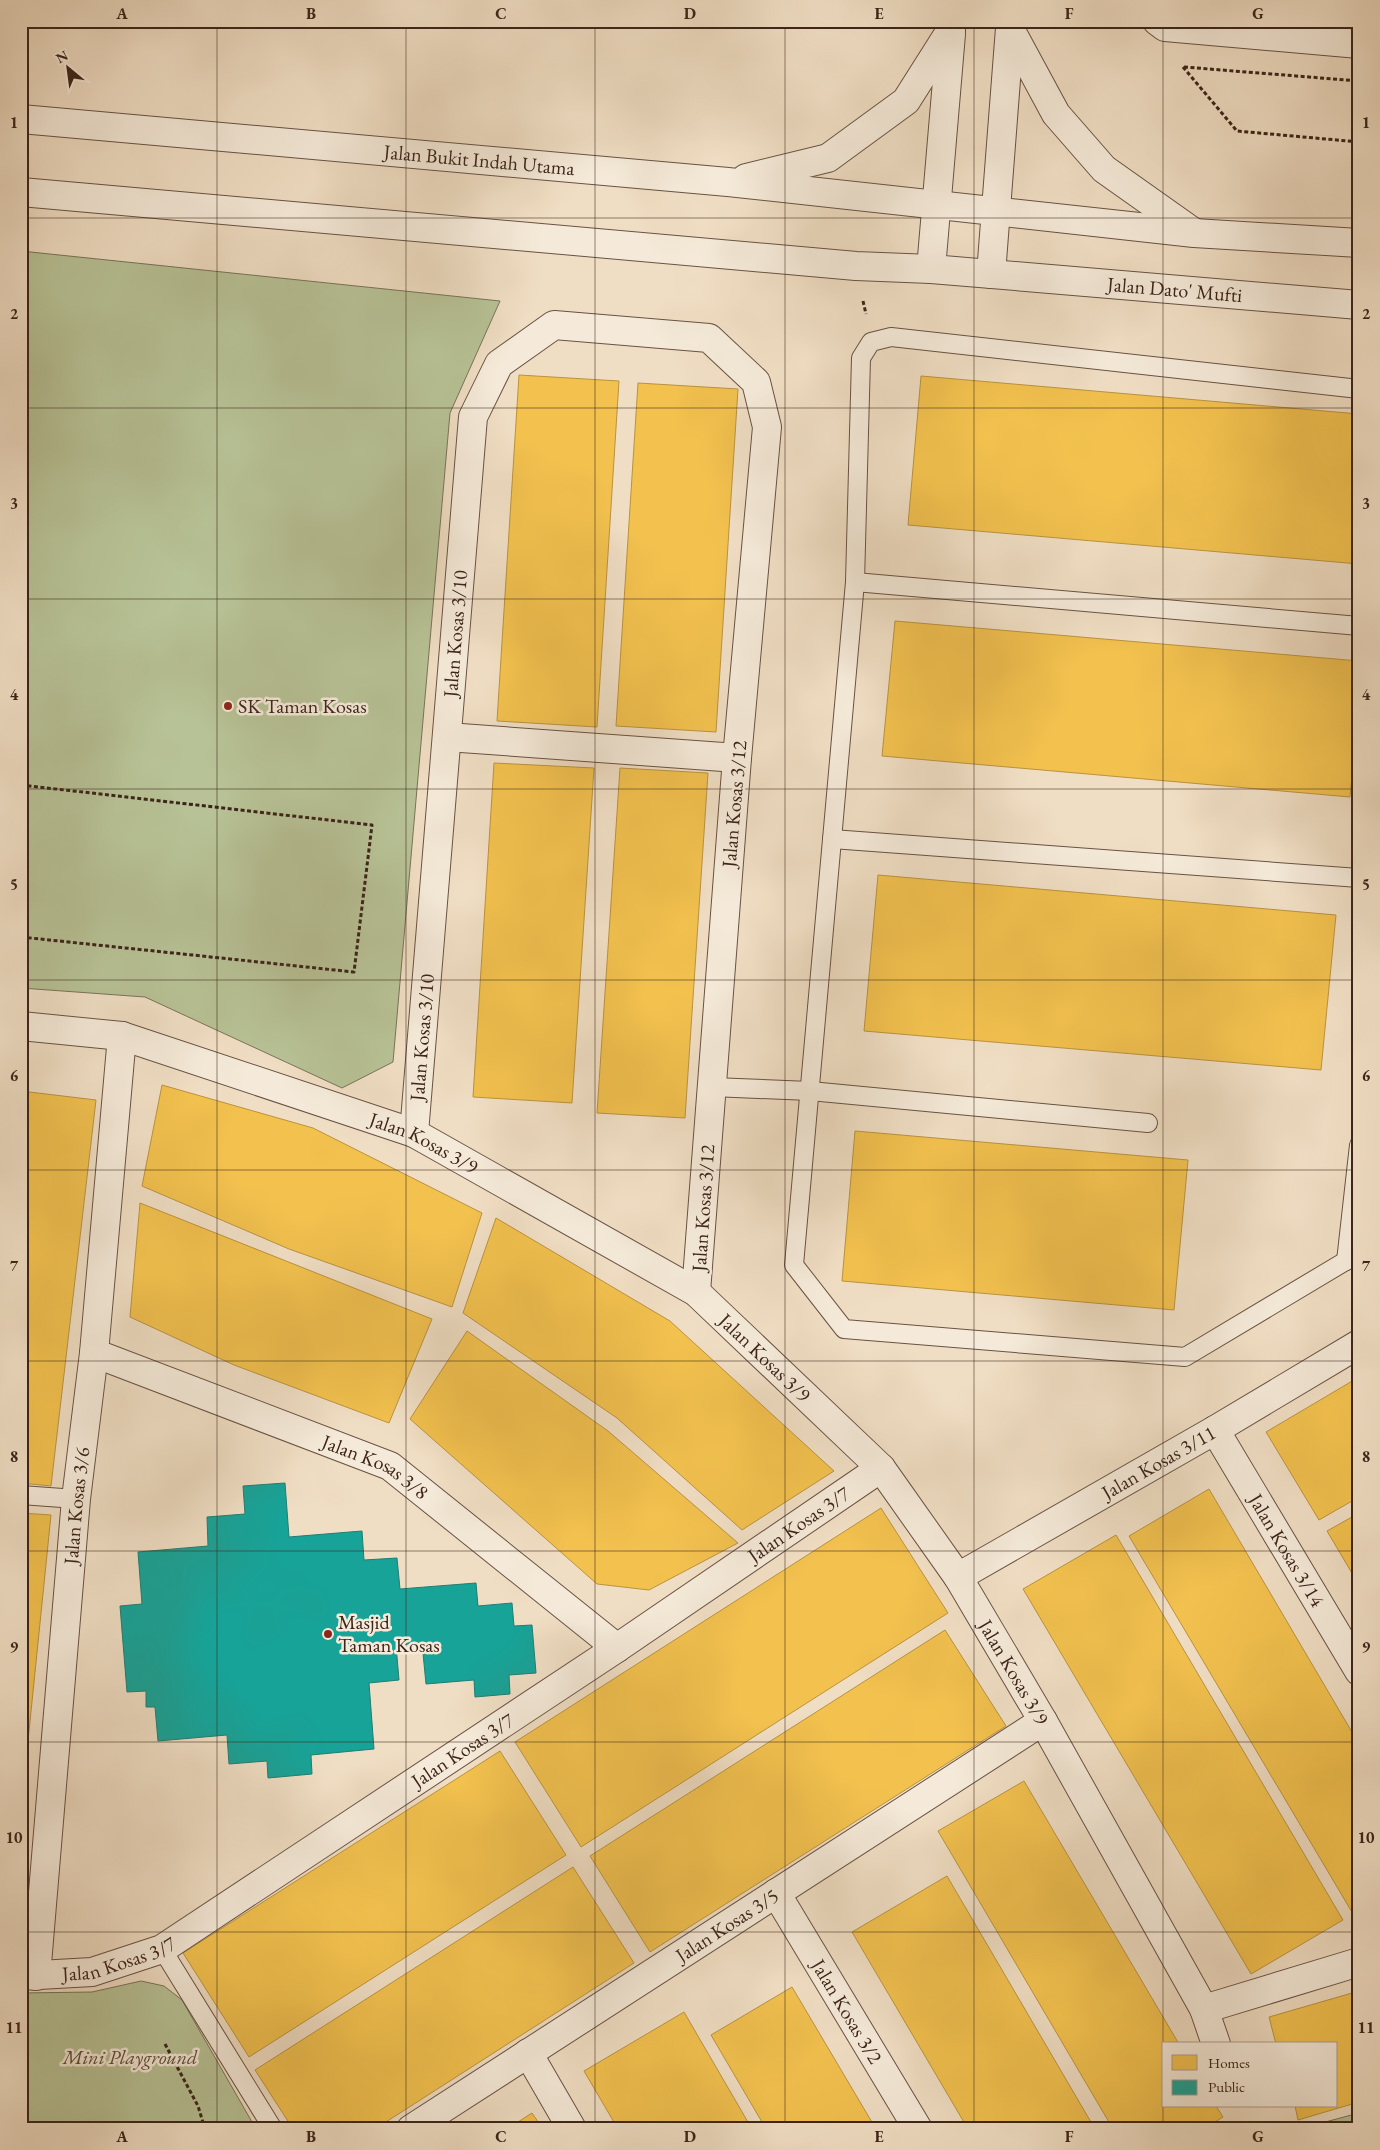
<svg xmlns="http://www.w3.org/2000/svg" width="1380" height="2150" font-family="'EB Garamond',serif">
<rect width="100%" height="100%" fill="#f0dec4"/>
<filter id="stains"><feTurbulence type="fractalNoise" baseFrequency=".004" numOctaves="4"/><feColorMatrix values="0 0 0 0 .2 0 0 0 0 .09 0 0 0 0 .02 0 0 0 .5 -.17"/></filter>
<radialGradient id="worn" r=".72"><stop offset=".6" stop-color="#630" stop-opacity="0"/><stop offset="1" stop-color="#630" stop-opacity=".3"/></radialGradient>
<g fill="#b7c296" stroke="#7a7358">
<polygon points="21,251 500,301 450,413 393,1062 342,1088 145,997 21,988"/>
<polygon points="141,1981 164,1986 182,2000 256,2129 21,2129 21,1993 92,1992"/>
<polygon points="1359,2113 1359,2129 1299,2129"/>
</g>
<g fill="#f2c14e" stroke="#bb923e">
<polygon points="519,375 619,381 597,727 497,721"/>
<polygon points="921,376 1359,414 1359,564 908,525"/>
<polygon points="638,383 738,389 716,732 616,726"/>
<polygon points="895,621 1359,661 1359,703 1350,797 882,756"/>
<polygon points="494,763 594,768 572,1103 473,1097"/>
<polygon points="620,768 708,773 685,1118 597,1113"/>
<polygon points="878,875 1336,915 1321,1070 864,1031"/>
<polygon points="162,1085 313,1128 482,1213 452,1307 289,1249 142,1186"/>
<polygon points="21,1091 96,1100 51,1486 21,1483"/>
<polygon points="855,1131 1188,1160 1174,1310 842,1281"/>
<polygon points="140,1203 432,1319 389,1423 234,1365 130,1317"/>
<polygon points="496,1218 670,1321 834,1471 742,1530 617,1418 463,1313"/>
<polygon points="467,1331 608,1431 738,1543 649,1590 597,1584 410,1419"/>
<polygon points="1359,1377 1359,1497 1319,1520 1266,1432"/>
<polygon points="1209,1489 1359,1744 1359,1924 1129,1536"/>
<polygon points="881,1508 948,1613 581,1847 515,1742"/>
<polygon points="21,1513 51,1515 21,1810"/>
<polygon points="1359,1513 1359,1585 1327,1531"/>
<polygon points="1116,1535 1343,1920 1251,1974 1023,1589"/>
<polygon points="945,1630 1006,1726 650,1952 590,1856"/>
<polygon points="500,1751 566,1855 249,2057 183,1953"/>
<polygon points="1024,1781 1179,2044 1164,2044 1164,2106 1216,2106 1223,2117 1204,2129 1113,2129 938,1831"/>
<polygon points="573,1867 634,1963 375,2129 293,2129 255,2070"/>
<polygon points="947,1876 1095,2129 968,2129 852,1932"/>
<polygon points="792,1987 876,2129 766,2129 711,2035"/>
<polygon points="1359,1991 1359,2102 1298,2120 1295,2106 1336,2106 1336,2044 1276,2044 1269,2017"/>
<polygon points="684,2012 752,2129 618,2129 584,2071"/>
<polygon points="532,2113 543,2129 507,2129"/>
</g>
<polygon fill="#17a398" stroke="#227d72" points="285,1483 289,1537 362,1531 364,1560 397,1558 400,1589 476,1583 478,1606 512,1603 514,1626 532,1625 536,1673 509,1675 510,1694 475,1697 474,1680 426,1684 422,1643 396,1645 399,1680 369,1683 374,1749 311,1755 312,1774 268,1778 267,1761 229,1764 227,1735 158,1741 155,1707 146,1707 146,1691 127,1692 120,1606 142,1604 138,1552 208,1546 207,1517 245,1514 243,1486"/>
<g fill="none" stroke-linecap="round" stroke-linejoin="round">
<defs>
<g id="service">
<polyline points="1359,389 891,337 871,342 861,358 855,582 794,1265 844,1329 1185,1357 1359,1253"/>
<polyline points="855,582 1359,626"/>
<polyline points="832,839 1359,878"/>
<polyline points="712,1087 810,1091 1148,1123"/>
<polyline points="1346,1261 1359,1145"/>
<polyline points="21,1495 76,1499"/>
<polyline points="162,1949 273,2129"/>
</g>
<g id="minor">
<polyline points="1157,21 1165,27 1359,44"/>
<polyline points="447,737 737,758"/>
<path id="s1" d="M21 1026 122 1036 414 1133 696 1292 881 1468 958 1577 1043 1721 1204 2009 1216 2044"/>
<path id="s2" d="M414 1133 473 417 499 364 554 325 709 338 756 382 767 427 737 758 696 1292"/>
<path id="s3" d="M94 1353 390 1466 617 1648"/>
<path id="s4" d="M1215 1430 1359 1671"/>
<path id="s5" d="M958 1577 1215 1430 1359 1344"/>
<path id="s6" d="M776 1893 918 2129"/>
<path id="s7" d="M21 1976 92 1972 162 1949 617 1648 881 1468"/>
<path id="s8" d="M36 1976 76 1499 94 1353 122 1036"/>
<polyline points="1204,2009 1359,1962"/>
<polyline points="528,2053 572,2129"/>
<path id="s9" d="M411 2129 1043 1721"/>
</g>
<g id="tertiary">
<polyline points="1010,29 1056,114 1104,169 1193,232"/>
<path id="s10" d="M21 119 728 182 1194 233 1359 243"/>
<polyline points="746,178 828,158 906,101 951,30"/>
<path id="s11" d="M21 192 856 266 931 269 1359 305"/>
<polyline points="931,269 951,34"/>
<polyline points="991,274 1010,28"/>
</g>
</defs>
<use href="#service" stroke="#695244" stroke-width="20"/>
<use href="#minor" stroke="#695244" stroke-width="30"/>
<use href="#tertiary" stroke="#695244" stroke-width="30"/>
<g stroke="#3c241a" stroke-width="3" stroke-dasharray="4 2.5" stroke-linecap="butt">
<polyline points="1183,67 1237,131 1359,142"/>
<polyline points="1184,67 1359,81"/>
<polyline points="863,301 866,314"/>
<polyline points="21,785 372,825 354,972 21,937"/>
<polyline points="165,2044 198,2106 205,2129"/>
</g>
<use href="#service" stroke="#f5ead9" stroke-width="18"/>
<use href="#minor" stroke="#f5ead9" stroke-width="28"/>
<use href="#tertiary" stroke="#f5ead9" stroke-width="28"/>
</g>
<path fill="none" stroke="#3c241a" stroke-width="1" stroke-opacity="0.55" d="M217 21V2129M406 21V2129M595 21V2129M785 21V2129M974 21V2129M1163 21V2129M21 218H1359M21 408H1359M21 599H1359M21 789H1359M21 980H1359M21 1170H1359M21 1361H1359M21 1551H1359M21 1742H1359M21 1932H1359"/>
<g fill="#8f2418" stroke="#f5ead9" stroke-width="2">
<circle cx="228" cy="706" r="5"/>
<circle cx="328" cy="1634" r="5"/>
</g>
<g text-anchor="middle" stroke-width="5" stroke-linejoin="round" paint-order="stroke">
<g font-size="20" fill="#3c241a" stroke="#f5ead9">
<text dy="7" stroke="none"><textPath href="#s10" startOffset="460">Jalan Bukit Indah Utama</textPath></text>
<text dy="7" stroke="none"><textPath href="#s11" startOffset="1158">Jalan Dato' Mufti</textPath></text>
<text dy="7" stroke="none"><textPath href="#s2" startOffset="501">Jalan Kosas 3/10</textPath></text>
<text transform="translate(734 804) rotate(-85)" y="7">Jalan Kosas 3/12</text>
<text dy="7" stroke="none"><textPath href="#s2" startOffset="96">Jalan Kosas 3/10</textPath></text>
<text dy="7" stroke="none"><textPath href="#s1" startOffset="422">Jalan Kosas 3/9</textPath></text>
<text transform="translate(703 1208) rotate(-86)" y="7">Jalan Kosas 3/12</text>
<text dy="7" stroke="none"><textPath href="#s1" startOffset="828">Jalan Kosas 3/9</textPath></text>
<text dy="7" stroke="none"><textPath href="#s5" startOffset="231">Jalan Kosas 3/11</textPath></text>
<text dy="7" stroke="none"><textPath href="#s3" startOffset="304">Jalan Kosas 3/8</textPath></text>
<text dy="7" stroke="none"><textPath href="#s8" startOffset="472">Jalan Kosas 3/6</textPath></text>
<text dy="7" stroke="none"><textPath href="#s7" startOffset="910">Jalan Kosas 3/7</textPath></text>
<text dy="7" stroke="none"><textPath href="#s4" startOffset="140">Jalan Kosas 3/14</textPath></text>
<text dy="7" stroke="none"><textPath href="#s1" startOffset="1232">Jalan Kosas 3/9</textPath></text>
<text dy="7" stroke="none"><textPath href="#s7" startOffset="505">Jalan Kosas 3/7</textPath></text>
<text dy="7" stroke="none"><textPath href="#s9" startOffset="376">Jalan Kosas 3/5</textPath></text>
<text dy="7" stroke="none"><textPath href="#s7" startOffset="100">Jalan Kosas 3/7</textPath></text>
<text dy="7" stroke="none"><textPath href="#s6" startOffset="138">Jalan Kosas 3/2</textPath></text>
</g>
<g font-size="20" fill="#3c241a" stroke="#f5ead9" text-anchor="start">
<text x="238" y="713">SK Taman Kosas</text>
<text x="338" y="1629">Masjid<tspan x="338" dy="23">Taman Kosas</tspan></text>
</g>
<g font-size="20" font-style="italic" fill="#5b4c39" stroke="#f5ead9">
<text x="130" y="2064">Mini Playground</text>
</g>
</g>
<rect width="1380" height="2150" fill="none" stroke="#f0dec4" stroke-width="55"/>
<rect x="1162" y="2042" width="175" height="65" fill="#f5ead9" stroke="#ab9b8d"/>
<rect x="1172" y="2055" width="25" height="15" fill="#f2c14e" stroke="#ab9b8d"/>
<text x="1208" y="2068" font-size="15" fill="#3c241a">Homes</text>
<rect x="1172" y="2080" width="25" height="15" fill="#17a398" stroke="#ab9b8d"/>
<text x="1208" y="2092" font-size="15" fill="#3c241a">Public</text>
<g transform="translate(68 68) rotate(331)" stroke="#f5ead9" stroke-width="4" paint-order="stroke">
<path d="M0-4L9 19L0 12L-9 19Z" fill="#3c241a"/>
<text y="-8" font-size="14" font-weight="bold" text-anchor="middle" fill="#3c241a">N</text>
</g>
<rect x="28" y="28" width="1324" height="2094" fill="none" stroke="#3c241a" stroke-width="2"/>
<g font-size="16" text-anchor="middle" font-weight="bold" fill="#3c241a">
<text x="122" y="19">A</text>
<text x="311" y="19">B</text>
<text x="501" y="19">C</text>
<text x="690" y="19">D</text>
<text x="879" y="19">E</text>
<text x="1069" y="19">F</text>
<text x="1258" y="19">G</text>
<text x="14" y="128">1</text>
<text x="1366" y="128">1</text>
<text x="14" y="319">2</text>
<text x="1366" y="319">2</text>
<text x="14" y="509">3</text>
<text x="1366" y="509">3</text>
<text x="14" y="700">4</text>
<text x="1366" y="700">4</text>
<text x="14" y="890">5</text>
<text x="1366" y="890">5</text>
<text x="14" y="1081">6</text>
<text x="1366" y="1081">6</text>
<text x="14" y="1271">7</text>
<text x="1366" y="1271">7</text>
<text x="14" y="1462">8</text>
<text x="1366" y="1462">8</text>
<text x="14" y="1652">9</text>
<text x="1366" y="1652">9</text>
<text x="14" y="1843">10</text>
<text x="1366" y="1843">10</text>
<text x="14" y="2033">11</text>
<text x="1366" y="2033">11</text>
<text x="122" y="2142">A</text>
<text x="311" y="2142">B</text>
<text x="501" y="2142">C</text>
<text x="690" y="2142">D</text>
<text x="879" y="2142">E</text>
<text x="1069" y="2142">F</text>
<text x="1258" y="2142">G</text>
</g>
<rect width="100%" height="100%" filter="url(#stains)"/>
<rect width="100%" height="100%" fill="url(#worn)"/>
</svg>
